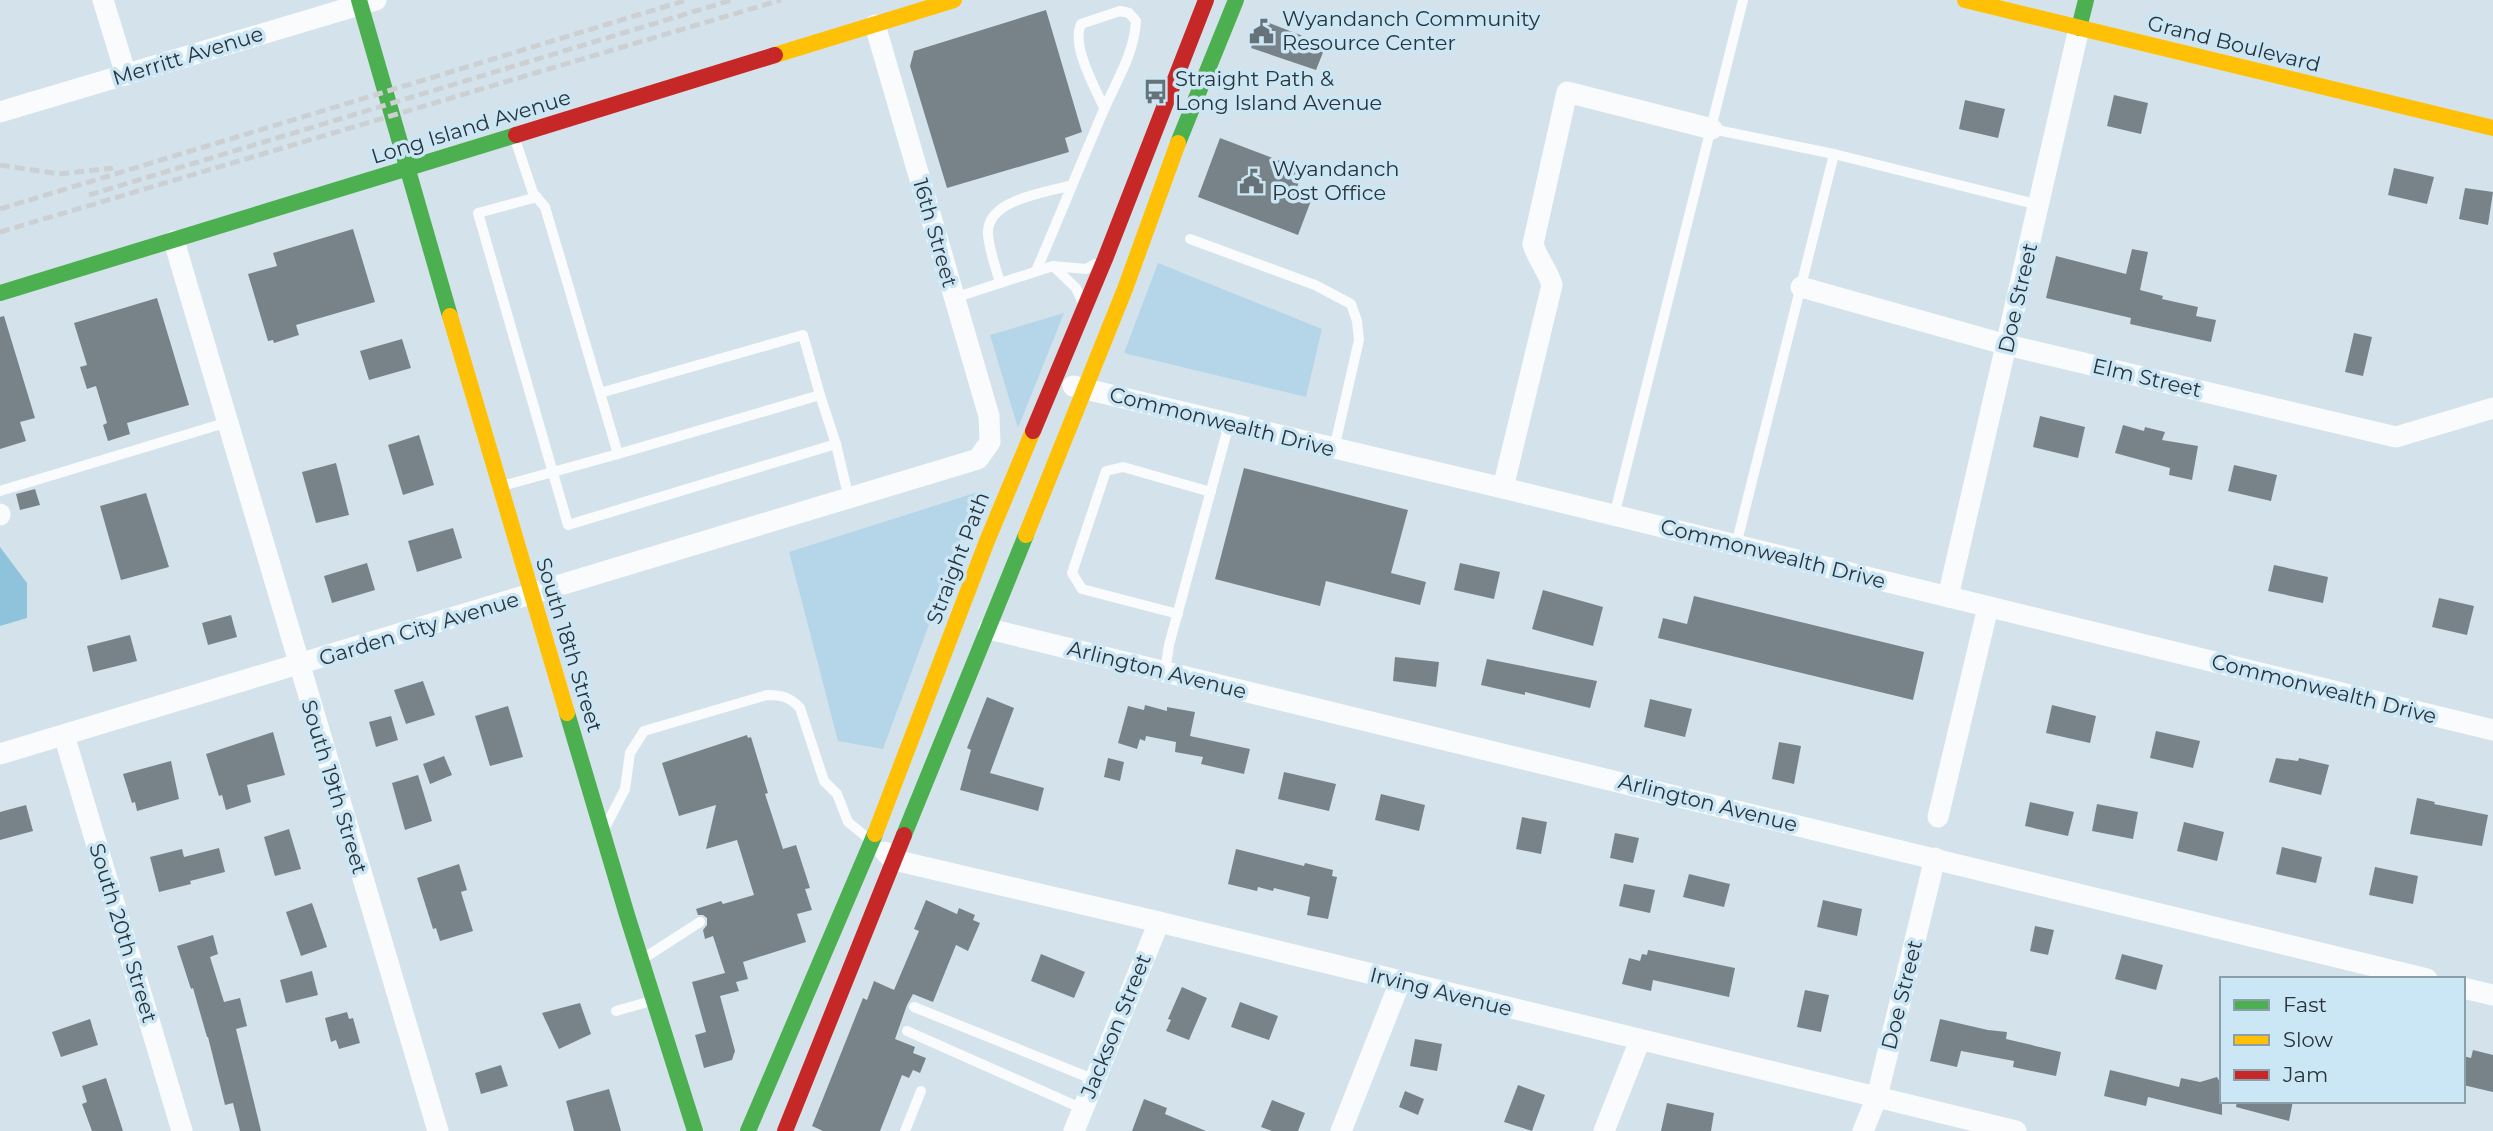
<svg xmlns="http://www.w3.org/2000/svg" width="2493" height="1131" font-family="Montserrat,sans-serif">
<rect width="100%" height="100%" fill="#d4e3eb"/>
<g fill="#b4d6e8">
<polygon points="1158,263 1322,329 1306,397 1124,353"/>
<polygon points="1064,313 1018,428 990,335"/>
<polygon points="978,492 883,749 838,741 789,552"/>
</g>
<polygon fill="#8fc3db" points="0,547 27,583 27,618 0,626"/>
<g fill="#788389">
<polygon points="1046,10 1082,132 1065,138 1069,152 947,188 910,66 914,51"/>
<polygon points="1262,20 1326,45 1316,70 1251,48"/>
<polygon points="2114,95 2148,103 2141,134 2107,126"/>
<polygon points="1965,100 2005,109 1998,138 1959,129"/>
<polygon points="1220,138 1304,170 1295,192 1312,198 1298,235 1198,197"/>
<polygon points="2394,168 2434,177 2427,204 2388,195"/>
<polygon points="2465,188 2493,192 2488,225 2459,219"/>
<polygon points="353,229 375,302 296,325 299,335 274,343 273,340 268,341 248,274 277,266 273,253"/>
<polygon points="2132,249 2148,252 2140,290 2163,296 2162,299 2198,307 2196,316 2216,320 2211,342 2130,324 2131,318 2046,298 2056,256 2126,274"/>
<polygon points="157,298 189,405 127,423 130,434 108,441 103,425 107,423 96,386 87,389 80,367 87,365 74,323"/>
<polygon points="4,316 35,418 20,422 26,441 0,449 0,317"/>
<polygon points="2354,333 2372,337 2363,376 2345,372"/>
<polygon points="402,339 411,368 369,380 360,351"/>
<polygon points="2040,416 2085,427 2078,458 2033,447"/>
<polygon points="2123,425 2144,431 2145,427 2165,432 2162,440 2198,446 2192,480 2169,475 2170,468 2115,453"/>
<polygon points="419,435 434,485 403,495 388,445"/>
<polygon points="336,463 349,515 316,523 302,472"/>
<polygon points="2234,465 2277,475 2271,501 2228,491"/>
<polygon points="1244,468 1408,510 1391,573 1426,582 1420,605 1326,581 1320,606 1215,579"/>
<polygon points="35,489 40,505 20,510 16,494"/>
<polygon points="146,493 169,567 121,580 100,506"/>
<polygon points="453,528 462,558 417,572 408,541"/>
<polygon points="367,563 375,590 332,603 324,576"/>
<polygon points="1460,563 1500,572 1494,599 1454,590"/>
<polygon points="2274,565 2328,577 2323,603 2268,591"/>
<polygon points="1543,590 1603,607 1593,646 1532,629"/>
<polygon points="1694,596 1924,652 1913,700 1658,638 1663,618 1687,624"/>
<polygon points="2439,598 2474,606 2467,635 2432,627"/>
<polygon points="231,615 237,637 208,645 202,623"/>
<polygon points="130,635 137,661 93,672 87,646"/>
<polygon points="1395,657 1439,662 1436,687 1393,681"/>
<polygon points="1487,659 1597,681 1590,708 1525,692 1525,695 1481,685"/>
<polygon points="423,681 435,715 406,724 394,690"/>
<polygon points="987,697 1014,708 990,773 1044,788 1038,811 960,790 971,750 967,748"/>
<polygon points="1650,699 1692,709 1685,737 1644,727"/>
<polygon points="1145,705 1167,711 1167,707 1195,712 1190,736 1250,749 1244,774 1201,764 1203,757 1175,752 1176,742 1146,736 1145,741 1140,739 1137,749 1118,743 1128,706 1144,710"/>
<polygon points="2052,705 2096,716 2090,743 2046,733"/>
<polygon points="508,706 523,757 490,766 475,716"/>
<polygon points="391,716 398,740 376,747 369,722"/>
<polygon points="2156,731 2200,741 2193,768 2150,758"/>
<polygon points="273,732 285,775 247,785 251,802 226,810 222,795 219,796 206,754"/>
<polygon points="747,735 748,738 751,737 768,793 765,794 783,849 796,845 810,888 805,889 812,910 797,914 806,942 743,962 748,979 736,982 739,991 720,996 735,1051 732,1060 704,1068 695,1035 706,1032 692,982 725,973 713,936 705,939 703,930 707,925 707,918 703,915 698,915 696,909 721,901 723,904 754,895 737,840 706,849 716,805 679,816 662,763"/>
<polygon points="1779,742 1801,746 1794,784 1772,779"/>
<polygon points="444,756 452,775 430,784 423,764"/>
<polygon points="1108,758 1124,762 1120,781 1104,777"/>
<polygon points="2276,758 2298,761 2299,758 2329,765 2321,795 2269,782"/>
<polygon points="171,761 179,799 137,811 135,802 132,803 123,774"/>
<polygon points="1284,772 1336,784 1329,811 1278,799"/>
<polygon points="418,775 432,821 405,830 392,783"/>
<polygon points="1381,794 1425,805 1419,831 1375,820"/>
<polygon points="2417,798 2435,802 2434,804 2488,815 2482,846 2410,834"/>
<polygon points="2030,802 2074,812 2068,836 2025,826"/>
<polygon points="2097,804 2138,812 2133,839 2092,831"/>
<polygon points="26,805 33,831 0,840 0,812"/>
<polygon points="1522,817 1547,822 1541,854 1516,849"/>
<polygon points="2184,822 2224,832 2217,861 2177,851"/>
<polygon points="289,829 301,869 275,876 264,837"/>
<polygon points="1615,833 1639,838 1633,863 1610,858"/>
<polygon points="2282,847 2322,857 2316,883 2276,874"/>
<polygon points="219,848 225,872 190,881 191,884 159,892 150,857 182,849 184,857"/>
<polygon points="1236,849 1304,866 1305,863 1333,870 1332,876 1337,877 1328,919 1307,915 1310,897 1274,888 1273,891 1258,887 1257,891 1228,884"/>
<polygon points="459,864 467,890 461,892 473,931 440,941 436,928 433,929 417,878"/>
<polygon points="2375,867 2418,876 2413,904 2369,895"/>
<polygon points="1689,874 1730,884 1724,907 1683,897"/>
<polygon points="1624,884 1655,890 1650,913 1619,906"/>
<polygon points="926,900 957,914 959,908 975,915 973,920 980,923 968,951 956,945 933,1002 913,994 907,1005 895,1039 915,1047 913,1053 926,1058 920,1073 913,1070 909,1078 902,1075 880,1131 823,1131 812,1126 863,998 867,1000 874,981 894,990 919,931 914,929"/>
<polygon points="1823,900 1862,909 1857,936 1817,927"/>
<polygon points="312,903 327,947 301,956 286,912"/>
<polygon points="2035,926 2054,930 2048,955 2030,951"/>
<polygon points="213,935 218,954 210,957 224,1002 240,998 247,1026 236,1029 261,1131 240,1131 233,1103 225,1105 208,1037 207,1037 193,988 191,989 177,946"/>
<polygon points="1648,950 1735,968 1729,997 1653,980 1651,991 1622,984 1629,958 1640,961 1642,954 1647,955"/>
<polygon points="1041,954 1085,972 1074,998 1031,981"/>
<polygon points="2122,954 2163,965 2156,990 2115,979"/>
<polygon points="312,971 318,995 286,1003 280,980"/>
<polygon points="1182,987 1207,998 1189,1040 1166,1031 1171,1020 1168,1019"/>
<polygon points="1805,990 1829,995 1821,1032 1797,1027"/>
<polygon points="1240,1002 1278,1016 1269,1040 1231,1027"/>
<polygon points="580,1003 591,1034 559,1049 542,1013"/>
<polygon points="347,1012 349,1019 353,1018 360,1043 339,1049 336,1040 331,1042 325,1018"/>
<polygon points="90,1019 98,1045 61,1057 52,1032"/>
<polygon points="1940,1019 1988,1030 2007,1032 2006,1039 2061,1052 2056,1076 2013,1067 2014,1061 1961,1051 1957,1067 1930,1061"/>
<polygon points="1415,1039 1442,1044 1437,1071 1410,1066"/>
<polygon points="2473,1050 2493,1055 2493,1092 2463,1085 2463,1056 2471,1058"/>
<polygon points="501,1065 508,1086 481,1094 475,1073"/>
<polygon points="2110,1070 2179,1087 2181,1078 2200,1082 2217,1077 2222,1086 2222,1115 2148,1097 2146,1106 2104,1096"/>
<polygon points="106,1078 123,1131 92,1131 82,1104 87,1102 82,1086"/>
<polygon points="1518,1085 1545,1095 1532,1131 1504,1122"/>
<polygon points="609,1089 621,1131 574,1131 566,1101"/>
<polygon points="1405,1091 1424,1099 1418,1115 1399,1107"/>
<polygon points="1144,1099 1167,1108 1165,1114 1206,1131 1132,1131"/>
<polygon points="1272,1100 1305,1113 1298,1131 1272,1131 1261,1127"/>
<polygon points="2237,1101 2293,1101 2289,1121 2236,1107"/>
<polygon points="1667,1103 1714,1113 1711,1131 1661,1131"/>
</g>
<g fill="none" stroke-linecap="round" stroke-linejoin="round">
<g stroke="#f9fbfc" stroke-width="10">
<polyline points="1712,129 1834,154 2039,205"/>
<polyline points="537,197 478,213 568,525 836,444"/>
<polyline points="1190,239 1315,285 1351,304 1357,321 1359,340 1334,449"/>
<polyline points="1053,266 1076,288 1082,301"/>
<path d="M1036 271C1059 218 1080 165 1103 112 1116 81 1134 55 1136 21L1129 13 1120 11 1081 24C1071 46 1095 87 1104 108"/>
<path d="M1000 283C996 268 989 250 988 234 986 199 1046 193 1072 185"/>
<polyline points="954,298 1053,266 1086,269 1095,264"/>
<polyline points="600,393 803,335 820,395"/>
<polyline points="618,454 820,395 836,444 849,499"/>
<polyline points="502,486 618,454 545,207 533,193 514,136"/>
<polyline points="0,491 228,422"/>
<polyline points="1614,516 1743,0"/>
<polyline points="1736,545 1834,154"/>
<polyline points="1178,614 1082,589 1072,573 1106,471 1123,467 1211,492"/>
<polyline points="1165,672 1169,645 1229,424"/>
<path d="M607 824 625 789 630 753 644 731 767 695C782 695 790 697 800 708L824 781 837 794 848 822 870 840"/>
<polyline points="644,958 700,922"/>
<polyline points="914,1007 1095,1080"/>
<polyline points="616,1011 651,1001"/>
<polyline points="907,1031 1083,1109"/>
<polyline points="905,1131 921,1091"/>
</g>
<g stroke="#f9fbfc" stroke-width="21">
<polyline points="103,0 126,75"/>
<polyline points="0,112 376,0"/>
<polyline points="174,241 438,1131"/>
<polyline points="1801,287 2007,345 2396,437 2493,408"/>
<polyline points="1073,386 1503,488 2493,730"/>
<path d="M1503 488 1552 285C1548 270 1537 259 1533 244L1567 92 1712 129"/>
<polyline points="0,514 0,515"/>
<polyline points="1948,597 2079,28"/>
<polyline points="989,629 2427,979"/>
<polyline points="64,735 182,1131"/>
<polyline points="0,754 978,459 990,442 989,416 875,25"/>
<polyline points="1938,817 1988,607"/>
<polyline points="885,852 894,860 1159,922 2016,1131"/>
<polyline points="2463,988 2493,995"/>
<polyline points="1074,1131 1159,922"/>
<polyline points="1341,1131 1400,982"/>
<polyline points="1604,1131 1640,1040"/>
<polyline points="1863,1131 1877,1097 1935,858"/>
</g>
<g stroke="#4caf50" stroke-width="16">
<polyline points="359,0 450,316"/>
<polyline points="2079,28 2086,0"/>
<polyline points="1178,143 1236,0"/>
<polyline points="0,293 516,135"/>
<polyline points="567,713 627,915 695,1131"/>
<polyline points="904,835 1026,535"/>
<polyline points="748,1131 875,834"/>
</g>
<g stroke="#ffc107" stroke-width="16">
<polyline points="1965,0 2493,128"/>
<polyline points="775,55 954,0"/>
<polyline points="450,316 567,713"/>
<polyline points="1026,535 1125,289 1178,143"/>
<polyline points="875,834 987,541 1033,431"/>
</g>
<g stroke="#c62828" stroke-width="16">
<polyline points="516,135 775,55"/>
<polyline points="1033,431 1105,259 1206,0"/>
<polyline points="785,1131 904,835"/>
</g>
<g stroke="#ccd0d2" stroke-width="5" stroke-dasharray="10 5" stroke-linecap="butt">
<polyline points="0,165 59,174 113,168"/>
<polyline points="89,195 732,0"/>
<polyline points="0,209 687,0"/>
<polyline points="0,232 781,0"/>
</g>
</g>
<defs>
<symbol id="civic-bare" viewBox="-9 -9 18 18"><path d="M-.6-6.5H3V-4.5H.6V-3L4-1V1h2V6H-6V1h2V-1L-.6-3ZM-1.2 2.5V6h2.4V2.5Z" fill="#667178" stroke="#cbe6f4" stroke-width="2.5" paint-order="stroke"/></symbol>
<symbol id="bus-bare" viewBox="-9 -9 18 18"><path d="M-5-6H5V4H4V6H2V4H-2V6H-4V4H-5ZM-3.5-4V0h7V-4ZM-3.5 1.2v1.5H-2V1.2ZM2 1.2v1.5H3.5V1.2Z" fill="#667178" stroke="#cbe6f4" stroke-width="2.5" paint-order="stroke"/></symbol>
</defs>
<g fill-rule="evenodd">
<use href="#civic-bare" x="1244" y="14" width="35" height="35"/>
<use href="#bus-bare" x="1138" y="74" width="35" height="35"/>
<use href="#civic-bare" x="1234" y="164" width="35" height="35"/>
</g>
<g text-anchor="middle" stroke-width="7" stroke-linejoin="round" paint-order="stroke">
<g font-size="21" fill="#2a343a" stroke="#cbe6f4" text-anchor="start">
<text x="1282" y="26">Wyandanch Community<tspan x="1282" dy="24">Resource Center</tspan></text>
<text x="1175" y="86">Straight Path &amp;<tspan x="1175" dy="24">Long Island Avenue</tspan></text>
<text x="1272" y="176">Wyandanch<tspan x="1272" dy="24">Post Office</tspan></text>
</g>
<g font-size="21" fill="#2a343a" stroke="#cbe6f4">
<text transform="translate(2234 44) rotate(14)" y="7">Grand Boulevard</text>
<text transform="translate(188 56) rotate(-17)" y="7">Merritt Avenue</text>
<text transform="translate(471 127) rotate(-17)" y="7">Long Island Avenue</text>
<text transform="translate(935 233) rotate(74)" y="7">16th Street</text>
<text transform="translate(2018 298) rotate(-77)" y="7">Doe Street</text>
<text transform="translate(2147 378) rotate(13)" y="7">Elm Street</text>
<text transform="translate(1222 422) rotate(14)" y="7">Commonwealth Drive</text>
<text transform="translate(1773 554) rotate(14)" y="7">Commonwealth Drive</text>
<text transform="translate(958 558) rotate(-69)" y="7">Straight Path</text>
<text transform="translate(419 629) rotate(-17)" y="7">Garden City Avenue</text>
<text transform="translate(569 645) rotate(73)" y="7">South 18th Street</text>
<text transform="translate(1157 670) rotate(14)" y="7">Arlington Avenue</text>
<text transform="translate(2324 689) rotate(14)" y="7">Commonwealth Drive</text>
<text transform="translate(334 787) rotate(73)" y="7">South 19th Street</text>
<text transform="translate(1708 803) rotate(14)" y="7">Arlington Avenue</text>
<text transform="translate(123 933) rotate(73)" y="7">South 20th Street</text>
<text transform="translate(1441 992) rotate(14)" y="7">Irving Avenue</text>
<text transform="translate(1902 995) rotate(-76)" y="7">Doe Street</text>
<text transform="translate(1116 1026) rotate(-68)" y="7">Jackson Street</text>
</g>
</g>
<rect x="2220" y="977" width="245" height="126" fill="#cbe6f4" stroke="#8b9faa" stroke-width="2"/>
<rect x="2234" y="1000" width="35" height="10" fill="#4caf50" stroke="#8b9faa" stroke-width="2"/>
<text x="2283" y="1012" font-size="21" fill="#2a343a">Fast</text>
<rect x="2234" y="1035" width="35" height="10" fill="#ffc107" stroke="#8b9faa" stroke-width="2"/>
<text x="2283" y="1047" font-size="21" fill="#2a343a">Slow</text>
<rect x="2234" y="1070" width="35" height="10" fill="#c62828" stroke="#8b9faa" stroke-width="2"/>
<text x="2283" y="1082" font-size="21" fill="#2a343a">Jam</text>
</svg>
